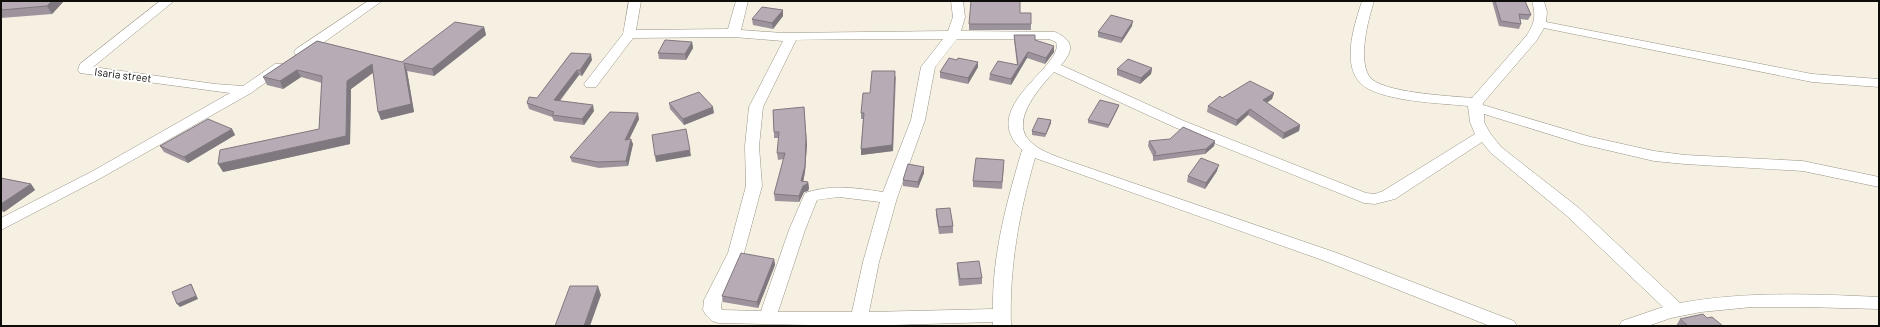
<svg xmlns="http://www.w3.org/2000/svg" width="1880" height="327" font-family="Barlow,sans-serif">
<rect width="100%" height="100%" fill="#f5f0e1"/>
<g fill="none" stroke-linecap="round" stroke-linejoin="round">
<defs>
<g id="minor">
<polygon points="160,1 174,1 93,67 215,84 243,86 275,64 285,64 287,67 251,93 101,178 1,230 1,218 91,172 230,93 80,73 78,70 80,64"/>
<polygon points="368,1 382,1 306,55 296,55 294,52 296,49"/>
<path d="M629 1H641L636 30 728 29 736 1H748L741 30 783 33 948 31 953 17 951 1H963L965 17 961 31 1055 32C1074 41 1074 50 1061 65L1184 121 1366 193 1375 194 1383 191 1475 134 1470 122 1468 106C1442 103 1371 102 1357 79 1343 58 1355 23 1362 1H1374C1368 20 1358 58 1369 76 1379 93 1452 96 1472 98L1527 35C1535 22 1536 16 1532 1H1544L1547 12 1546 22 1812 74 1879 79V87L1812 82 1544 28 1537 40 1483 103V105L1591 137 1654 151 1685 155 1803 161 1879 177V187L1803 171 1685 164 1654 161 1581 144 1484 114V122L1490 133 1501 147 1579 208 1680 303C1746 291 1813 294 1879 297V309L1804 307H1752L1701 312 1671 318 1648 326H1619L1622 321 1663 307 1567 216 1491 153 1482 142 1395 199 1375 204 1364 203 1174 127 1054 72C1041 86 1011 119 1028 139 1037 150 1053 155 1066 160L1337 253 1514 321 1517 326H1490L1325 261 1035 158C1019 213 1009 268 1011 326H993V322L859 326 718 323 712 321 706 315 703 310 704 300 728 253 746 186 745 146 749 107 783 41 734 37 633 38 596 87H586L584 84 623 34ZM851 39H943L921 67 911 120 883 192C856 188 832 184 805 193L789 230 761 311 722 310 721 308 722 300 744 253 762 186 759 146 763 107 796 40ZM957 39H1049L1056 42C1066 66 975 107 1022 150 1007 201 992 255 993 309L869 312 879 262 897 198 925 120 935 67ZM839 197 880 202 863 262 852 312H778L805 230 817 200Z"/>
</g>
</defs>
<use href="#minor" stroke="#999487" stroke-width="1"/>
<use href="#minor" fill="#fff" fill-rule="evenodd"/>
</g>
<g fill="#9d939c">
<polygon points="1,1 64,1 52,14 1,18"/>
<polygon points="1492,1 1525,1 1531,15 1528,20 1520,19 1521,24 1519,29 1499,26"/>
<polygon points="783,10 783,16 773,29 753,25 752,19"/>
<polygon points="1020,13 1031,24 1031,30 969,30 969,24"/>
<polygon points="1132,26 1121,43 1098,37 1098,32"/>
<polygon points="484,27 486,35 434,76 407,71 414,112 381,120 373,73 351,89 350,144 223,172 319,129 322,83 301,77 283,89 267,85 263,77 317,41 402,62"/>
<polygon points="1014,35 1035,40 1054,52 1045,64 1027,58 1011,85 989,80 990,74 1017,65 1014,40"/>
<polygon points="692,42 693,48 686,60 659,59 658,53"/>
<polygon points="571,53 592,60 582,76 579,75 560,101 594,111 584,125 554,121 552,117 529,109 527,103 537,98"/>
<polygon points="957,60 978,62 978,67 968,84 940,78 940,72"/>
<polygon points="1152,68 1151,74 1140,84 1117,75 1117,69"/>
<polygon points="896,76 893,151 861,155 861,149 863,119 861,119 861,113 870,93"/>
<polygon points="1274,93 1272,99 1267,103 1300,125 1299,131 1283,139 1248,115 1236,126 1207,112 1208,106 1222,98"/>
<polygon points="669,103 714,113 684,125 670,109"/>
<polygon points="1119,105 1118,108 1108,128 1088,123 1088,120"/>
<polygon points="773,110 807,144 805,172 803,181 808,182 809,188 808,191 804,192 799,202 775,201 774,194 784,159 778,160 777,153 779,138 774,138 774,132"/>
<polygon points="639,119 629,139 633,144 628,166 599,168 572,162 570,157"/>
<polygon points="1051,120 1051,123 1045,137 1032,135 1032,131"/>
<polygon points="232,129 235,135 188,163 164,152 160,146"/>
<polygon points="1149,141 1215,141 1214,146 1205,154 1153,161 1153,156 1148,146"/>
<polygon points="1004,166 1002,189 973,187 973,181"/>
<polygon points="924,167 924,173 918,188 903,186 903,180"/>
<polygon points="1217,171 1205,189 1187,182 1188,176"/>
<polygon points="1,178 31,184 35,190 4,212 1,211"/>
<polygon points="936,209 953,226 953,233 939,234 936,215"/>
<polygon points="774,259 775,265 758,308 723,302 722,296"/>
<polygon points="957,263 982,278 982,284 959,286 957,269"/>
<polygon points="1680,319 1723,326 1676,326"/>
</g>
<g fill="#80787f">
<polygon points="52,1 64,1 52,14 47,6"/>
<polygon points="783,10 783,16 773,29 772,23"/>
<polygon points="1133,21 1132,26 1121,43 1122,38"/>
<polygon points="484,27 486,35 434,76 432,69"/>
<polygon points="692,42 693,48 686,60 685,54"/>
<polygon points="1054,46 1054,52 1045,64 1046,58"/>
<polygon points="1028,52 1027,58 1011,85 1011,79"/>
<polygon points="591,54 592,60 582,76 580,70"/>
<polygon points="978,62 978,67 968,84 968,78"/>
<polygon points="404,63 407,71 414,112 381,120 378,112"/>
<polygon points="372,64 375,71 351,89 350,144 223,172 218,164 346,136 347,81"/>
<polygon points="1152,68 1151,74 1140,84 1141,78"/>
<polygon points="297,70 301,77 283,89 280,81"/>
<polygon points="577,70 579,75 555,106 554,100"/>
<polygon points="895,71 893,151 861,155 861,149"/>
<polygon points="1274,93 1272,99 1261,106 1263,100"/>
<polygon points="593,105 594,111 584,125 582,119"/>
<polygon points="1119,105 1118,108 1108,128 1109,125"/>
<polygon points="713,107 714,113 684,125 683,119"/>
<polygon points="804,107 807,144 805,172 802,188 801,181"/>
<polygon points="1250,109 1248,115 1236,126 1237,120"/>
<polygon points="638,113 639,119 626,146 625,140"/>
<polygon points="1051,120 1051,123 1045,137 1046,134"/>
<polygon points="1300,125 1299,131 1283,139 1284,133"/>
<polygon points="232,129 235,135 188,163 184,157"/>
<polygon points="631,139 633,144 628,166 626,161"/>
<polygon points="1215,141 1214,146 1205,154 1206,149"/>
<polygon points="690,150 691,156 656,162 655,156"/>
<polygon points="1219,165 1217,171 1205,189 1206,183"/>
<polygon points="924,167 924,173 918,188 918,182"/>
<polygon points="808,182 809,188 808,191 804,192 799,202 799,196 803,186"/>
<polygon points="31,184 35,190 4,212 1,208 1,204"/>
<polygon points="774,259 775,265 758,308 757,302"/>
<polygon points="191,284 198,299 180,307 177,304"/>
<polygon points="598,286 601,295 590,326 584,326"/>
</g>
<g fill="#b7abb5" stroke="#80787f">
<polygon points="1,1 52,1 47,6 1,10"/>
<polygon points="971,1 1020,1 1020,13 1031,13 1031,24 969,24"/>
<polygon points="1495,1 1525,1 1531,15 1519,14 1521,24 1501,21"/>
<polygon points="762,7 783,10 772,23 752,19"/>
<polygon points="1111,15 1133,21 1122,38 1098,32"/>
<polygon points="455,22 484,27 432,69 404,63 411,104 378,112 372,64 347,81 346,136 218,164 220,150 319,129 322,76 297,70 280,81 263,77 317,41 402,62"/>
<polygon points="1014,35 1035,35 1035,40 1054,46 1046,58 1028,52 1011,79 990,74 998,61 1018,65"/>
<polygon points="665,40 692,42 685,54 658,53"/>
<polygon points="571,53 591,54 580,70 577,70 554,100 593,105 582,119 552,115 554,112 527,103 529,97 537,98"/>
<polygon points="949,58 957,60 958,58 978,62 968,78 940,72"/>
<polygon points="1128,59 1152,68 1141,78 1117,69"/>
<polygon points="872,71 895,71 892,145 861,149 864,113 861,113 863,93 870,93"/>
<polygon points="1250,81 1274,93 1263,100 1300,125 1284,133 1250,109 1237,120 1208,106 1220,96 1222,98"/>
<polygon points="699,92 713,107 683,119 669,103"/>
<polygon points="1100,100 1119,105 1109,125 1088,120"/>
<polygon points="804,107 806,138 805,166 801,181 808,182 807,184 803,186 799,196 774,194 785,153 777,153 779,132 774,132 773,110"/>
<polygon points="610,112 638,113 625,140 631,139 626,161 597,162 570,157"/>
<polygon points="1038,118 1051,120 1046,134 1032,131"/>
<polygon points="208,119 232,129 184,157 160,146"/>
<polygon points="1183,127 1215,141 1206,149 1153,156 1156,153 1149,141 1170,139"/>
<polygon points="686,129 690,150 655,156 652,135"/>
<polygon points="976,158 1004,160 1002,182 973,181"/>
<polygon points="1201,158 1219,165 1206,183 1188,176"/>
<polygon points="908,164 924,167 918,182 903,180"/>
<polygon points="1,178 31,184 1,204"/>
<polygon points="950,208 953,226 939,227 936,209"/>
<polygon points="741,253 774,259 757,302 722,296"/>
<polygon points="979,261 982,278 960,279 957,263"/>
<polygon points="191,284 196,296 177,304 172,292"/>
<polygon points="570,286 598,286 584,326 555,326"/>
<polygon points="1703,314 1707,318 1712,317 1723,326 1688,326 1680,319"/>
</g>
<g text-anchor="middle" stroke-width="4" stroke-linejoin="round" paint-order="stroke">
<g font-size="11" fill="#0f0d09" stroke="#fff">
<text transform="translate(123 75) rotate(7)" y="4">Isaria street</text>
</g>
</g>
<rect width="1880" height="327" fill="none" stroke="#0f0d09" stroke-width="4"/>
</svg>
